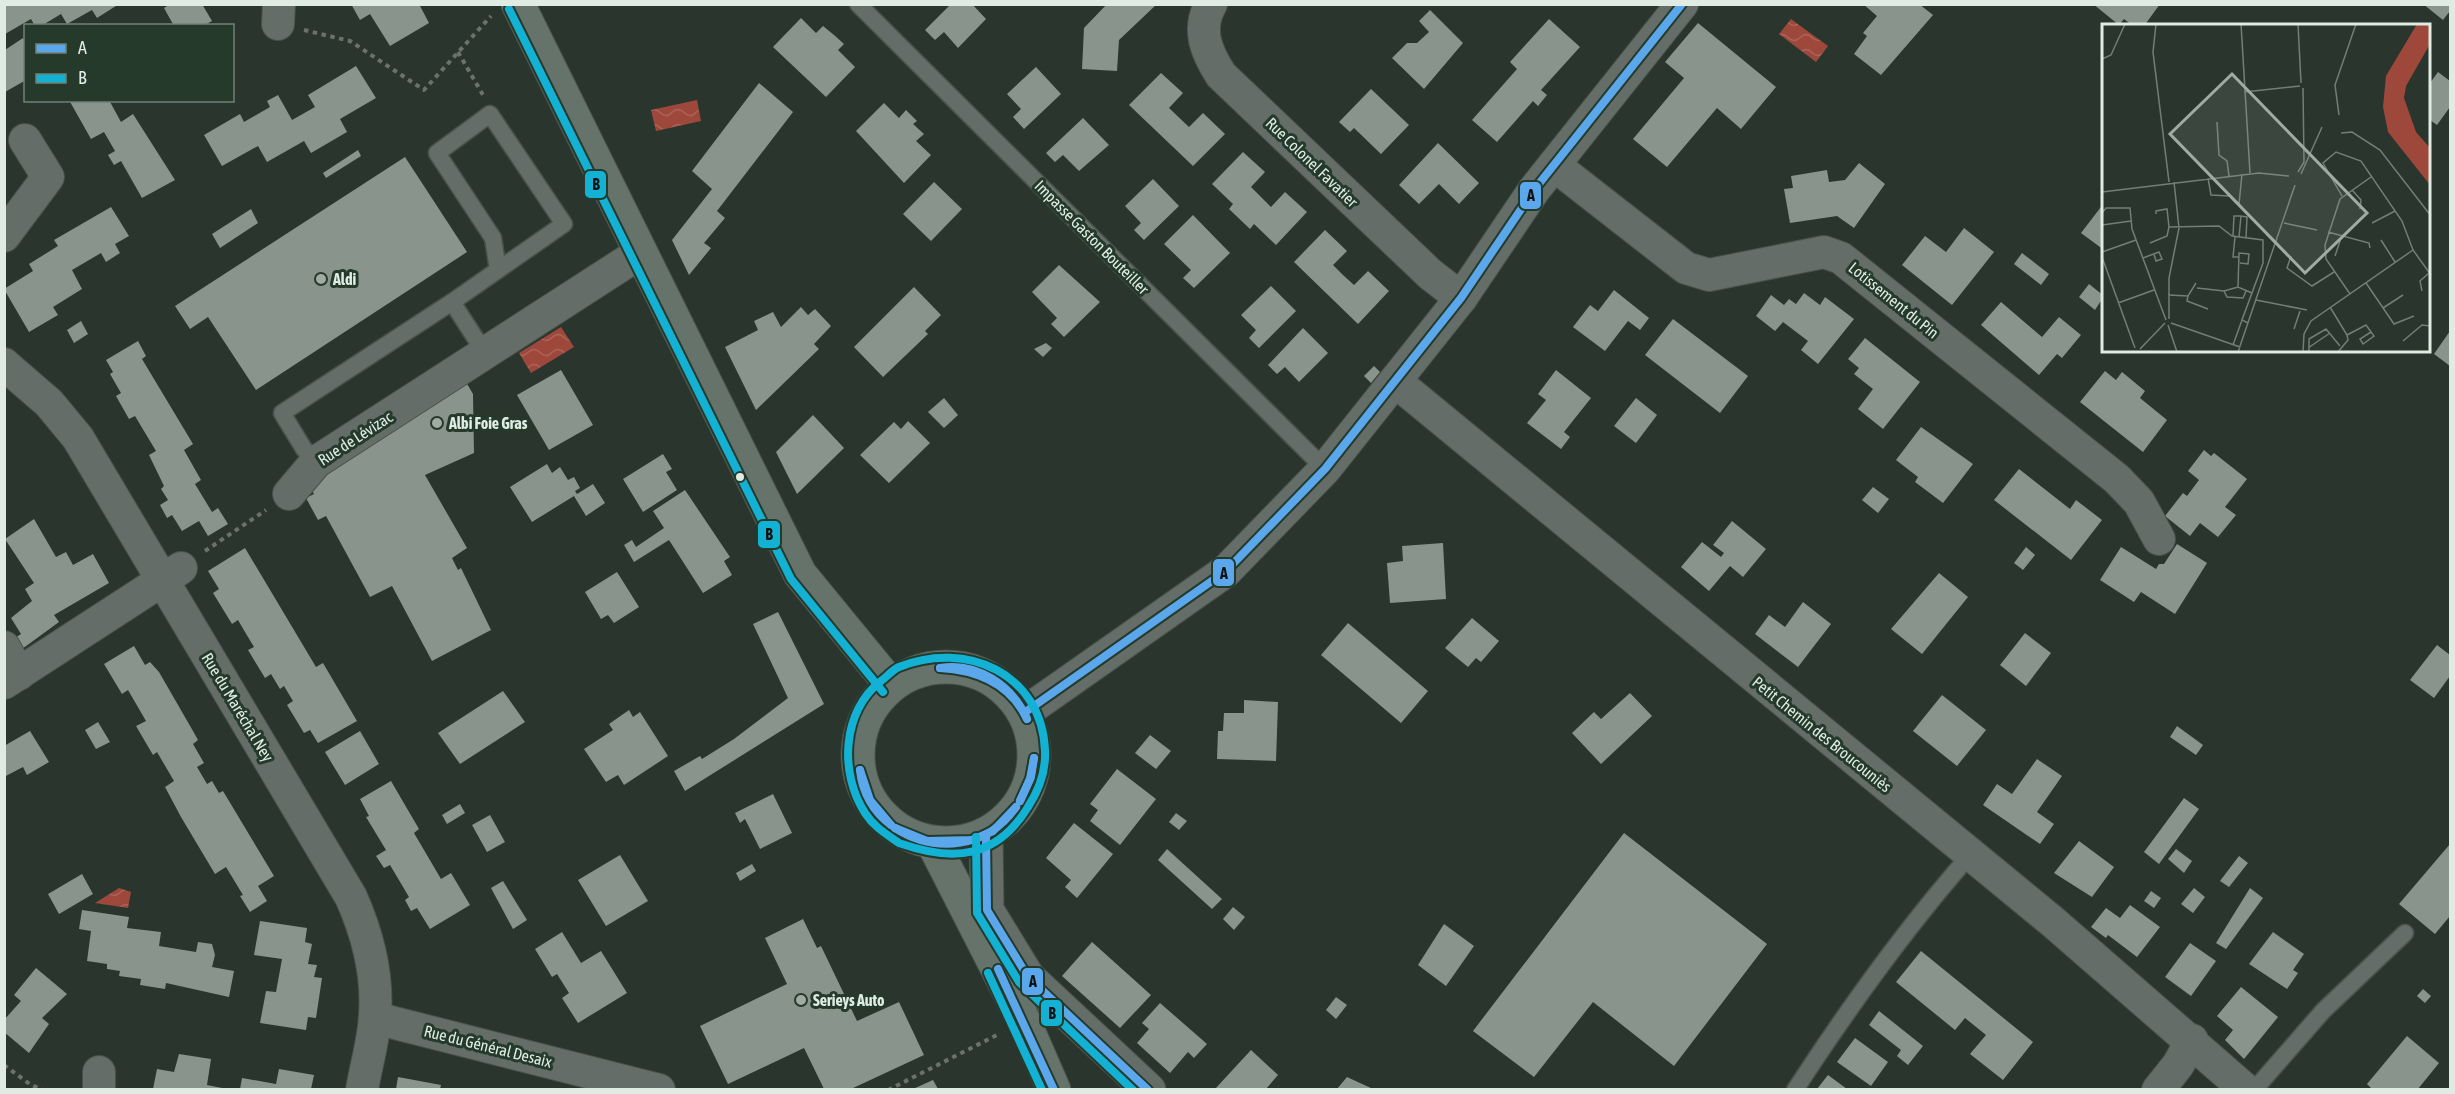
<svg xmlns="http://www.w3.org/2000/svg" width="2455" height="1094" font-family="'Asap Condensed',sans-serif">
<defs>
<pattern id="water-waves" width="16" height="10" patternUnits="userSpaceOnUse" patternTransform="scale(1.5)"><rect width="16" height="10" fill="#9e483c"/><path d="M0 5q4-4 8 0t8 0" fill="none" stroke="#ab6358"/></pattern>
</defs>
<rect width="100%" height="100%" fill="#2a352d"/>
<g fill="url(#water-waves)">
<polygon points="1791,19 1828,46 1816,62 1779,34"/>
<polygon points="697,100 701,121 656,131 651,110"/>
<polygon points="561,327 574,347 531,373 519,353"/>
<polygon points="119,888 131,892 128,908 95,903"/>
</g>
<g fill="#89948c">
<polygon points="4,4 119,4 97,18 92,10 67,24 61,14 41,26 35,26 31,19 5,34"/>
<polygon points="170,4 202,4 212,21 203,26 174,26 164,8"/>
<polygon points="351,4 419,4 429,23 390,46 370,14 360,20"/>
<polygon points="951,4 972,4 986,19 958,48 944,32 935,40 925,30"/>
<polygon points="1107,4 1157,4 1119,40 1117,71 1082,69 1084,28"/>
<polygon points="1863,4 1919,4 1933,15 1881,75 1854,54 1867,36 1863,33 1877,16"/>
<polygon points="2093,4 2160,4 2144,26 2133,26 2124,19 2119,25"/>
<polygon points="2423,4 2450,4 2450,11 2443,20"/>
<polygon points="1430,10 1463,43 1424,89 1392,58 1407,43 1417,43 1429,32 1419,21"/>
<polygon points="801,18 816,33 823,26 834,35 844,44 838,50 855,67 826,97 773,47"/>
<polygon points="1549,19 1580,47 1541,90 1547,95 1538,106 1533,101 1497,142 1472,120 1517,69 1510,62"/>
<polygon points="1698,23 1776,87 1741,129 1717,108 1667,167 1633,139 1684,78 1665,62"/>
<polygon points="23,38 26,43 26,80 5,92 5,50"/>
<polygon points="356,66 376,98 340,119 347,132 311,153 304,141 267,162 258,146 222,166 204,135 240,114 244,122 270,107 267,101 278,95 292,120 315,107 308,95"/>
<polygon points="1036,67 1061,94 1024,129 1013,117 1021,109 1007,94"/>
<polygon points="2438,72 2450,81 2450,107 2437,125 2430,120 2430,83"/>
<polygon points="1161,73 1183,93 1169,108 1189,127 1203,113 1225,134 1193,166 1129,105"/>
<polygon points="759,83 793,112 717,211 725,218 704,243 711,248 689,275 672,240 712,189 692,171"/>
<polygon points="1371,89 1409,125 1381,154 1354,128 1350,132 1339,122"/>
<polygon points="69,100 109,100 121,122 133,114 175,180 142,198 121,161 114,165 108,155 115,151 104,132 91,139"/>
<polygon points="884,103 899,118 906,110 917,121 913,124 924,134 916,141 931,155 904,183 856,131"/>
<polygon points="1083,118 1109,145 1079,171 1063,155 1055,162 1046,153"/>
<polygon points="1438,143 1479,183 1459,204 1439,184 1419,204 1399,185"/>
<polygon points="358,150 361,156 326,178 323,173"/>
<polygon points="1243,152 1265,172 1251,187 1271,207 1285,192 1307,212 1276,245 1254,224 1250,229 1229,209 1233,204 1212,184"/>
<polygon points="405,157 467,252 256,390 208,317 190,329 175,306"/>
<polygon points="1859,163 1885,184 1854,228 1837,216 1790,223 1784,189 1793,188 1791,176 1827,170 1829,182 1845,180"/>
<polygon points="1153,179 1179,206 1144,240 1134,230 1141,223 1125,206"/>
<polygon points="934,182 962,209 931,241 903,214"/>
<polygon points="2104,203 2104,250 2081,233"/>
<polygon points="111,207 129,236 115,244 120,253 106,262 101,253 72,270 82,289 53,307 58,315 29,332 4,289 33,271 29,264 58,246 54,240"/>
<polygon points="251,209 258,223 220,248 212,234"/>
<polygon points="1193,215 1230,253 1194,288 1183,278 1191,270 1164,244"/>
<polygon points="1964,228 1994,252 1952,305 1902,265 1925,236 1946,252"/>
<polygon points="1325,230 1347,251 1333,265 1343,275 1354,285 1368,271 1389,291 1358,324 1294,262"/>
<polygon points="2022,253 2049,274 2041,285 2014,264"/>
<polygon points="1059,265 1100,302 1064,337 1051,324 1057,318 1032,292"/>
<polygon points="2089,284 2104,296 2095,310 2079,297"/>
<polygon points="1271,286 1296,311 1259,348 1249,338 1256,330 1241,315"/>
<polygon points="914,287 941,315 925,331 928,334 883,377 854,347"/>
<polygon points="1614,290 1649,318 1640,330 1628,321 1605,351 1573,327 1590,305 1598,311"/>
<polygon points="1804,293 1820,305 1825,297 1854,319 1818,364 1801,350 1808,341 1783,322 1775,331 1756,316 1771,295 1784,305 1789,299 1796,304"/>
<polygon points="2001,302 2042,337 2059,317 2081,335 2062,358 2057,354 2039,375 1981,325"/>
<polygon points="801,307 808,315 815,309 831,326 814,344 819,349 756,410 725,347 758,330 754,321 773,312 781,327"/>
<polygon points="1673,319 1748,376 1720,413 1645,355"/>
<polygon points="81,321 88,334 74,343 67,330"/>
<polygon points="1303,328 1328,353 1299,382 1285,367 1277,374 1268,365"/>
<polygon points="2450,331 2450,366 2434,354"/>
<polygon points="1865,338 1920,382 1883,429 1858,409 1873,389 1854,374 1859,368 1848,359"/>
<polygon points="138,341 146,356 142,359 193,444 184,450 201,480 195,484 212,512 218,508 228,524 208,536 199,521 182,531 172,515 167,518 160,505 168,500 161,489 164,486 149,455 156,451 135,416 129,419 116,396 121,393 110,374 113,372 106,360"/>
<polygon points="1046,343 1052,348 1043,357 1034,349"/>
<polygon points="1374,366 1380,372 1371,383 1364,376"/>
<polygon points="561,370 593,425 549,450 517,395"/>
<polygon points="1556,370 1591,398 1564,432 1570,437 1561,449 1527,423 1546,400 1538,394"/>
<polygon points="2105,371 2116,380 2122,372 2145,391 2140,398 2167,420 2143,452 2080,402"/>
<polygon points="463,377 473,394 474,453 425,475 467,548 452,558 458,570 461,568 491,630 432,661 392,586 370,597 326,516 318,520 306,498 314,494 310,487"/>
<polygon points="944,398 958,415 944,428 928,412"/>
<polygon points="1636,398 1657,415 1636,443 1614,426"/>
<polygon points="813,415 844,448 797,494 776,452"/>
<polygon points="908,421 930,443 889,483 860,455 894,422 901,429"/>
<polygon points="1921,427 1973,464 1943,503 1915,482 1918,477 1896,460"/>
<polygon points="2204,450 2211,456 2214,453 2247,479 2225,507 2236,515 2218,537 2200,523 2190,536 2165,516 2183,493 2187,496 2199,480 2188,471"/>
<polygon points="663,454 672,469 666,472 677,490 643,512 623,479"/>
<polygon points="547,464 552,473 560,467 568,480 574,477 580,488 575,491 577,494 593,484 605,503 586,516 574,496 532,522 510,487"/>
<polygon points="2019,469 2070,509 2076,500 2102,520 2071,560 1994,500"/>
<polygon points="1873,487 1889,499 1878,513 1862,500"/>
<polygon points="685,490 730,557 724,561 732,575 703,593 669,540 634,562 624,545 632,540 636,547 664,528 653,511"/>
<polygon points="34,519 56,557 66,552 73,565 93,554 109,583 54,615 59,622 22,649 15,638 21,634 11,618 32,601 25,589 34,583 5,539"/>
<polygon points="1732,521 1766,549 1743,577 1730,566 1709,591 1681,567 1702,542 1721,557 1724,553 1713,545"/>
<polygon points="1443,543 1446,599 1390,603 1387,563 1403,561 1402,546"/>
<polygon points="2177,544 2207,563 2175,614 2141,592 2134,602 2100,580 2121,547 2156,569 2159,564 2164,564"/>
<polygon points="2026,547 2035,555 2023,570 2014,563"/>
<polygon points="245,548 316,667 323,663 357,721 318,743 310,730 304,733 287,705 293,701 284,686 280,689 271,674 265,678 248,650 254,647 245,632 238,620 232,624 213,593 219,589 208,571"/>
<polygon points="617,572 639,607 614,623 608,615 601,619 585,592"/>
<polygon points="1939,573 1968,597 1922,654 1891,629"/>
<polygon points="1803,602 1831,624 1798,667 1755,634 1769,615 1785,627"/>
<polygon points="778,612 824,704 685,791 674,771 700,756 702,759 734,739 788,698 753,624"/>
<polygon points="1472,618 1499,641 1481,662 1476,658 1468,667 1445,648"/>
<polygon points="1348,623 1428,691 1401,723 1321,655"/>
<polygon points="2025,633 2051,653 2026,686 2000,665"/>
<polygon points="2437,645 2450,655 2450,676 2434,698 2410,680"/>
<polygon points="134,646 145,665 150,662 159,672 193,731 198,740 193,744 204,763 197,767 207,784 212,781 219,793 223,791 274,876 258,886 267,901 250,912 240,896 243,895 226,867 215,874 181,817 165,787 174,781 157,752 153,755 136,726 146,721 128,690 122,694 104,664"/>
<polygon points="503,691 525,722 460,764 438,733"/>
<polygon points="1630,693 1652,716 1601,764 1572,733 1594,712 1601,719"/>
<polygon points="1942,695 1986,730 1957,766 1913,731"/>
<polygon points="1244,700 1278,702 1276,761 1217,759 1218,731 1223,731 1224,713 1244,713"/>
<polygon points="629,710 633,717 640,712 668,756 624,785 618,775 606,782 584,749 613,730 609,724"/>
<polygon points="98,722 110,742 96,749 85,730"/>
<polygon points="2177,726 2203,745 2196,755 2170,737"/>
<polygon points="30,731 49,762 27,775 23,767 4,777 4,746"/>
<polygon points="360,731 379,764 345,785 325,752"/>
<polygon points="1150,735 1171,751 1156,769 1135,753"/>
<polygon points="2037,759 2062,776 2037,812 2054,824 2040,844 1983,805 1997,784 2012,794"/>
<polygon points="1117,769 1156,799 1120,845 1090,821 1098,810 1090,804"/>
<polygon points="391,781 419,829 414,833 441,879 451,873 470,905 430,929 417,908 411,911 405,900 409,897 390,865 384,868 376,856 386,850 366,817 369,816 360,799"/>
<polygon points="773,794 792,833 760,849 745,819 740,823 735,813"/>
<polygon points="2184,798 2199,809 2159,864 2144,852"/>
<polygon points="460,804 465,813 447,824 442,815"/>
<polygon points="1176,813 1187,821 1179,830 1169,822"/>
<polygon points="490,815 505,842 487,852 472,825"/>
<polygon points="1074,823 1113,854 1077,898 1065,887 1071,880 1046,858"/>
<polygon points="1624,833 1767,944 1674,1066 1593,1002 1534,1077 1473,1031"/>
<polygon points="2079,841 2114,867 2092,897 2054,873"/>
<polygon points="2450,844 2450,916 2435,934 2399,904"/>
<polygon points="1167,849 1222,899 1212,909 1158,860"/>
<polygon points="2176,849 2192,861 2184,873 2168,859"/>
<polygon points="620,855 648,901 606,926 578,880"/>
<polygon points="2239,856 2248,863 2229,887 2220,881"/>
<polygon points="752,864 756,871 740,881 736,873"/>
<polygon points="82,874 93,894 59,914 48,894"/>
<polygon points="503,881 527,920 513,929 491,888"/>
<polygon points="2194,888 2205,897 2193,913 2181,904"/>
<polygon points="2250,888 2263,898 2226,949 2216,943"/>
<polygon points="2151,891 2161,898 2154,908 2144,901"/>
<polygon points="2130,905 2160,927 2137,957 2108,935 2106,938 2091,927 2106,908 2120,918"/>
<polygon points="1233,907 1245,917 1234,930 1223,919"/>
<polygon points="82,910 129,917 127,928 161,932 159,946 196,952 198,942 212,944 215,955 212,967 234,971 229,997 166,983 165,989 140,985 141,979 119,976 120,971 107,969 107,964 87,961 91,931 79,929"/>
<polygon points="803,919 817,948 821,946 857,1021 899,1002 924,1055 851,1089 824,1089 804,1048 728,1084 700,1026 787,984 765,938"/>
<polygon points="260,921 307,928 305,942 312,944 308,964 317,965 314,977 322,978 316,1018 308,1017 306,1030 260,1023 266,991 276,992 282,959 254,955"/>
<polygon points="1444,924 1474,946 1446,986 1418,965"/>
<polygon points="562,932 581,963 601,951 627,993 578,1023 562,998 569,993 557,974 552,977 535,949"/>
<polygon points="2273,932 2304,954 2293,970 2298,973 2287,989 2249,964"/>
<polygon points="1092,942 1151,995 1120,1028 1062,976"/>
<polygon points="2190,943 2216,961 2191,996 2165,977"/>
<polygon points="1921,951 2033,1042 2003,1080 1970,1054 1986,1035 1965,1018 1955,1030 1896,982"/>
<polygon points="36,968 67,994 42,1018 49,1024 29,1053 4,1032 4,1020 21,1001 14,995"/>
<polygon points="2241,987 2278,1017 2244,1059 2225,1040 2233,1030 2217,1016"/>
<polygon points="2423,989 2431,996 2425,1003 2417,996"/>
<polygon points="1336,997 1347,1005 1336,1019 1326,1010"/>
<polygon points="1160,1003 1207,1044 1194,1058 1188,1052 1170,1073 1137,1043 1149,1029 1142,1023"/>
<polygon points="1879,1011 1923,1046 1908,1065 1897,1056 1901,1050 1869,1025"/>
<polygon points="2407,1036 2439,1063 2418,1089 2372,1089 2367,1084"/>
<polygon points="1855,1038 1888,1062 1871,1086 1837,1062"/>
<polygon points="1251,1050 1278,1075 1266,1089 1215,1089"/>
<polygon points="179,1054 211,1059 207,1085 227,1089 153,1089 157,1069 174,1072"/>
<polygon points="279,1069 314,1075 311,1089 240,1089 242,1078 276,1084"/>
<polygon points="1828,1075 1847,1089 1817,1089"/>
<polygon points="398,1077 441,1085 440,1089 396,1089"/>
<polygon points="1347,1077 1373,1089 1337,1089"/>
<polygon points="933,1080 938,1089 913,1089"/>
</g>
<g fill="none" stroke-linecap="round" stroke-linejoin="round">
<defs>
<g id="service">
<polyline points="858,4 1325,469"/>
<polyline points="485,353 452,302 564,224 490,114 437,153 493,238 498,270"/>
<polyline points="316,462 304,449 282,413 452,302"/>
<path d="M1795 1090C1849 1007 1905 929 1970 855"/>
<polyline points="2254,1090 2323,1011 2405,933"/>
</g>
<g id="minor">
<path d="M1211 4C1196 30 1207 53 1221 75L1430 274 1461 298"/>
<polyline points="278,24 279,4"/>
<polyline points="1554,165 1686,268 1709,275 1824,252 1841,258 2117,479 2139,502 2159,539"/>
<polyline points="4,236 48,177 25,140"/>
<path d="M4 364 49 403 78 438 351 897C368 935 378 973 375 1015 374 1040 366 1065 362 1090"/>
<polyline points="1395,381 2053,922 2246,1090"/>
<polyline points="289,494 316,462 640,253"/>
<polyline points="4,647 19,674"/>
<polyline points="4,683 181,568"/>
<polyline points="1024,713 1226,571 1325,469 1461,298 1534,190 1682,4"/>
<polyline points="375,1018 659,1090"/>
<polyline points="99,1072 99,1090"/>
<polyline points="2158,1090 2178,1065 2192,1040"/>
</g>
<polyline id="tertiary" points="986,837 987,910 1028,977 1149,1090"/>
<g id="primary">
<polyline points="518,4 800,574 891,685"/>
<circle cx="946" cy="755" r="88"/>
<polyline points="933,843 1024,1021 1054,1090"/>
</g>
</defs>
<use href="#service" stroke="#48524b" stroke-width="19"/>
<use href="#minor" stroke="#48524b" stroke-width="34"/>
<use href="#tertiary" stroke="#48524b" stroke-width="35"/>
<use href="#primary" stroke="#48524b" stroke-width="35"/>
<g stroke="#6b726d" stroke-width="4" stroke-dasharray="4.5 4.5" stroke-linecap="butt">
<polyline points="304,30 350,41 424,90 491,16"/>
<polyline points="458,52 483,95"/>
<polyline points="205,551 266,510"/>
<polyline points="4,1065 31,1085 43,1090"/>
<polyline points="888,1090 997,1035"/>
</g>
<use href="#service" stroke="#646d67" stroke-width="16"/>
<use href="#minor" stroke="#646d67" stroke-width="32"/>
<use href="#tertiary" stroke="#646d67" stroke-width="33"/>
<use href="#primary" stroke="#66736a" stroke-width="33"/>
<defs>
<g id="bus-1">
<path d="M940 668C976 670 1010 683 1027 719"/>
<path d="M940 668C977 662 1012 685 1027 719"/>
<polyline points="1024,713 1226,571 1325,469 1461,298 1534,190 1682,4"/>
<polyline points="860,770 870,800 891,825"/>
<path d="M860 770C862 792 873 812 891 825"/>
<polyline points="1020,801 1030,779 1034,758"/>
<polyline points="1020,801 1031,777 1034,758"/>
<polyline points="895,828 927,841 973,840 993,831 1016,807"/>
<path d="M895 828C936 854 988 848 1016 807"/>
<polyline points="986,837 987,910 1028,977 1148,1090"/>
<polyline points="998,969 1054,1090"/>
</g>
<g id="bus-2">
<polyline points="509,9 791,579 883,692"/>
<polyline points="976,837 977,913 1019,982 1133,1090"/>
<path d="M899 843C886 834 874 827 865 813 839 773 842 711 881 681 887 677 892 670 899 667 966 640 1042 673 1045 751 1046 772 1039 790 1028 807 997 858 954 862 902 844"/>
<polyline points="988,973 1042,1090"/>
</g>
</defs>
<use href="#bus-1" stroke="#253a2b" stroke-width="12"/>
<use href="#bus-2" stroke="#253a2b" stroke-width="12"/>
<use href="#bus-1" stroke="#5aa8eb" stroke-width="8"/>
<use href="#bus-2" stroke="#13b2d5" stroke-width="8"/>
</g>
<g fill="#a0aca3" stroke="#253a2b" stroke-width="2">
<circle cx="321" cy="279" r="6"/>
<circle cx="437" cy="423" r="6"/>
<circle cx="801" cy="1000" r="6"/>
</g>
<circle fill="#e0ece3" stroke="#253a2b" stroke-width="2" cx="740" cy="477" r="5"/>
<g text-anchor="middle" stroke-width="6" stroke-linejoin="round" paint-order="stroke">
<g font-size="16" fill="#e0ece3" stroke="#253a2b">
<text transform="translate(1312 162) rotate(44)" y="6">Rue Colonel Favatier</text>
<text transform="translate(1092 237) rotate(45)" y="6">Impasse Gaston Bouteiller</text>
<text transform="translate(1894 300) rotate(39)" y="6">Lotissement du Pin</text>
<text transform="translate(355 438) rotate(-33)" y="6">Rue de Lévizac</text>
<text transform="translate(238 707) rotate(59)" y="6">Rue du Maréchal Ney</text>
<text transform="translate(1822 734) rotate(39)" y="6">Petit Chemin des Broucouniès</text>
<text transform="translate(488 1046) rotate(14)" y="6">Rue du Général Desaix</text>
</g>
<g font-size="16" font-weight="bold" fill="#e0ece3" stroke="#253a2b" text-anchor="start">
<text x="333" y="285">Aldi</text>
<text x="449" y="429">Albi Foie Gras</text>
<text x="813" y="1006">Serieys Auto</text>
</g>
</g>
<g transform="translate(2102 24)">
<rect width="328" height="328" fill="#2a352d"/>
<path d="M315 0H328V20L304 62 302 74 314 108 328 124V161L286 108 281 83 284 52Z" fill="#9e483c"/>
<path fill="none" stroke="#737e76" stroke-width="1.5" d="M54 0 51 28 67 158M139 0 148 149M196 0 199 59M0 35 9 31 23 0M142 68 198 62M237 91 233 61 254 0M115 98 117 131 125 137 127 152M239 109 250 108 278 126 329 192M196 148 202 138 201 64M199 150 220 103M106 154 109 171 128 172 137 180 140 150M250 166 259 176 258 185M0 168 157 149 187 152M240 172 221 139 234 128 259 137 300 197 311 226 329 251M0 189 4 184H28L30 205 64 296M54 190V187L65 185 67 203 117 202 130 212 161 216V239L140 296 146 299M182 199 215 206M270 199 293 187M0 201 29 197M226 208 267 219 268 224M131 212 132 192H139M133 213 131 233H137M137 213 139 192 145 193 144 214M279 216 293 238M48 219 65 212 67 203M0 228 34 216M189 232 185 244 210 262 232 248M233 232 240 211M0 233 33 324M41 234 57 228 60 235 54 237 52 230M264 259 292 300 312 292M136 263 137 229 147 230 146 240 138 239M95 264 122 267 136 263 150 269M122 267 125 273 141 274 144 267M320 267 318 257 327 249M248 270 224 235 223 221 238 175 269 153M66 271 86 272 94 259M86 272 85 277 106 285M154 276 205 286M16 279 52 266M228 283 245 311 246 316 236 328M281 284 301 271M67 295V254L77 204 72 158M69 299 138 323M66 301 75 328M192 305 198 287M245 311 264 301 272 312 261 320 258 315 269 308M301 317 320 301 329 302M131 321 140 296M206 324 228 309M38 325 63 299M136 328 193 161M201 328 202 310 209 297 311 226M207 328V315L224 305 238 322"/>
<path fill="#a0aca3" fill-opacity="0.15" stroke="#a0aca3" stroke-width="3" d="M130 50 265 189 203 249 68 110Z"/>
<rect width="328" height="328" fill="none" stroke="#e0ece3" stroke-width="3"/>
</g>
<g stroke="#253a2b" stroke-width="2">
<rect x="584" y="170" width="23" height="29" rx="6" fill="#13b2d5"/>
<rect x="1519" y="181" width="23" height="29" rx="6" fill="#5aa8eb"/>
<rect x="757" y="520" width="24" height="29" rx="6" fill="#13b2d5"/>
<rect x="1212" y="558" width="23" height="29" rx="6" fill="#5aa8eb"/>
<rect x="1021" y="967" width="23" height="29" rx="6" fill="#5aa8eb"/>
<rect x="1040" y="999" width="23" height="28" rx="6" fill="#13b2d5"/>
</g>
<g font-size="16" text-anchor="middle" font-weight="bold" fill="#111">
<text x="596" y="190">B</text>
<text x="1531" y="201">A</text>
<text x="769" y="540">B</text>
<text x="1224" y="579">A</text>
<text x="1033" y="987">A</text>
<text x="1052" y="1019">B</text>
</g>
<rect width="2455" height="1094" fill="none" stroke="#e0ece3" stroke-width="12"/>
<rect x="24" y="24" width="210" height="78" fill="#253a2b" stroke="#708175" stroke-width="1.5"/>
<rect x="36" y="44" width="30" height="9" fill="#5aa8eb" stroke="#708175" stroke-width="1.5"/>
<text x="78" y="54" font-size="18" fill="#e0ece3">A</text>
<rect x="36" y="74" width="30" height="9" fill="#13b2d5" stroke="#708175" stroke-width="1.5"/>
<text x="78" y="84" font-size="18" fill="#e0ece3">B</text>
</svg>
